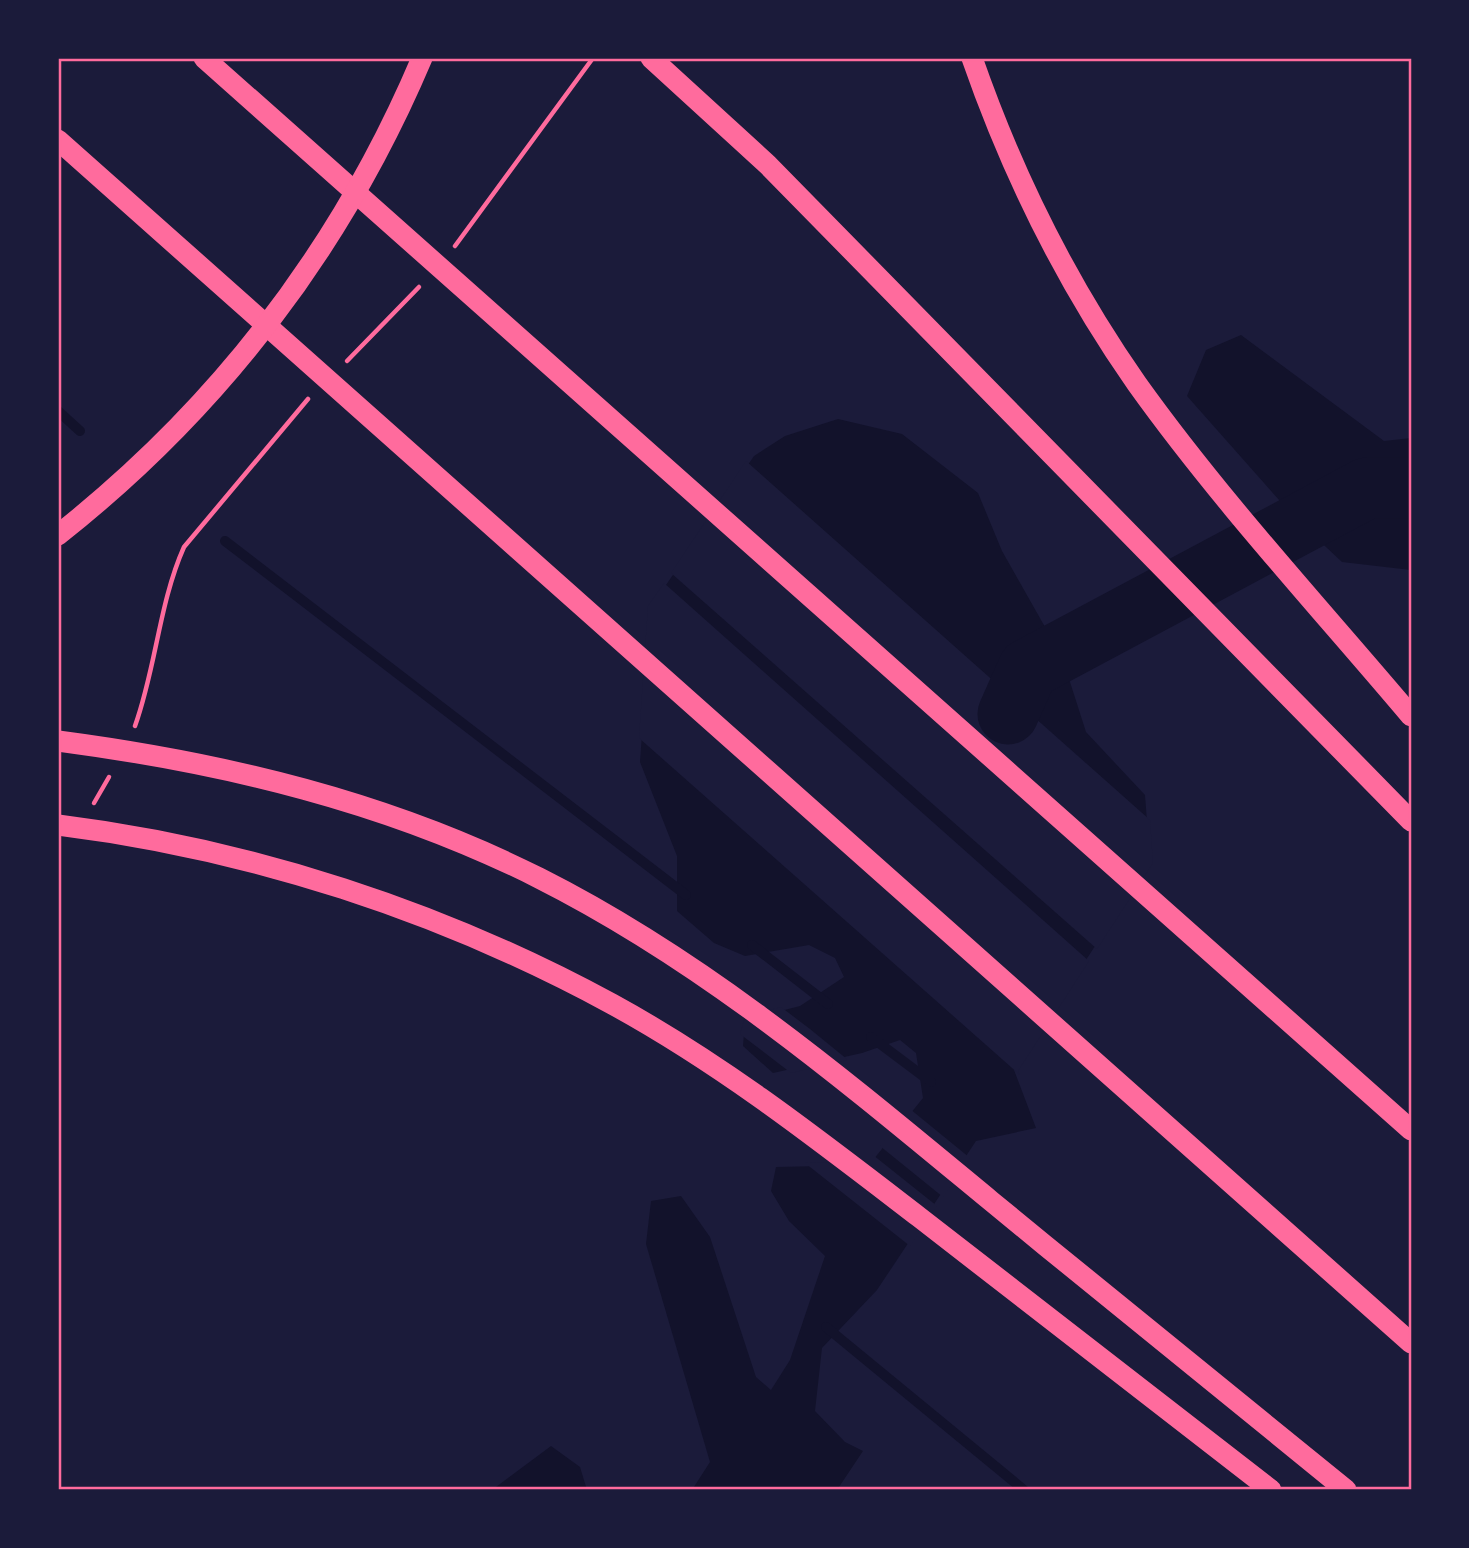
<svg xmlns="http://www.w3.org/2000/svg" width="1469" height="1548" font-family="'Fira Sans Condensed',sans-serif">
<rect width="100%" height="100%" fill="#1b1b3a"/>
<g fill="#12122b">
<polygon points="1241,335 1384,441 1411,438 1411,570 1342,562 1294,517 1187,396 1206,350"/>
<polygon points="838,419 902,434 978,493 1002,551 1062,657 1086,732 1145,795 1150,862 1014,1070 1036,1128 976,1141 877,1290 822,1348 815,1411 845,1442 863,1451 837,1490 692,1490 710,1462 646,1244 651,1201 681,1196 710,1237 756,1377 771,1390 790,1360 825,1256 789,1221 771,1191 776,1167 869,1165 923,1098 916,1053 900,1040 862,1053 773,1073 743,1046 745,1020 800,1006 844,977 835,958 809,945 745,956 714,943 677,911 677,856 640,762 651,607 754,456 785,436"/>
<polygon points="551,1446 580,1467 587,1490 492,1490"/>
</g>
<g fill="#1b1b3a">
<polygon points="746,461 1150,820 1153,863 1097,949 671,573"/>
<polygon points="664,583 1089,961 1018,1071 1020,1075 639,738 648,606"/>
<polygon points="781,1007 810,1029 848,1060 791,1073 740,1034 745,1017"/>
<polygon points="910,1109 970,1158 943,1197 880,1146"/>
<polygon points="873,1155 937,1206 910,1246 805,1163 867,1161"/>
</g>
<g fill="none" stroke-linecap="round" stroke-linejoin="round">
<g stroke="#12122b" stroke-width="10">
<polyline points="58,411 80,431"/>
<polyline points="225,541 686,895"/>
<polyline points="752,945 828,1004"/>
<polyline points="871,1037 931,1082"/>
<polyline points="826,1327 1024,1490"/>
</g>
<polyline stroke="#12122b" stroke-width="61" points="1008,714 1028,669 1367,488 1411,488"/>
<g stroke="#ff6b9d" stroke-width="4.5">
<polyline points="455,246 593,58"/>
<polyline points="347,361 419,287"/>
<path d="M135 726C156 668 159 603 184 547L308 399"/>
<polyline points="94,803 109,777"/>
</g>
<g stroke="#ff6b9d" stroke-width="21">
<polyline points="204,58 1411,1130"/>
<polyline points="651,58 768,165 1411,821"/>
<path d="M972 58C1012 173 1067 284 1137 384 1220 500 1319 607 1411 716"/>
<polyline points="58,140 1411,1343"/>
<path d="M58 535C219 408 342 247 422 58"/>
<path d="M58 741C225 763 388 802 539 878 706 962 848 1083 991 1201 1109 1298 1228 1394 1346 1490"/>
<path d="M58 825C251 849 441 911 612 1004 722 1064 820 1141 919 1217 1037 1308 1154 1399 1271 1490"/>
</g>
</g>
<rect width="1469" height="1548" fill="none" stroke="#1b1b3a" stroke-width="119"/>
<rect x="60" y="60" width="1350" height="1428" fill="none" stroke="#ff6b9d" stroke-width="2.5"/>
</svg>
